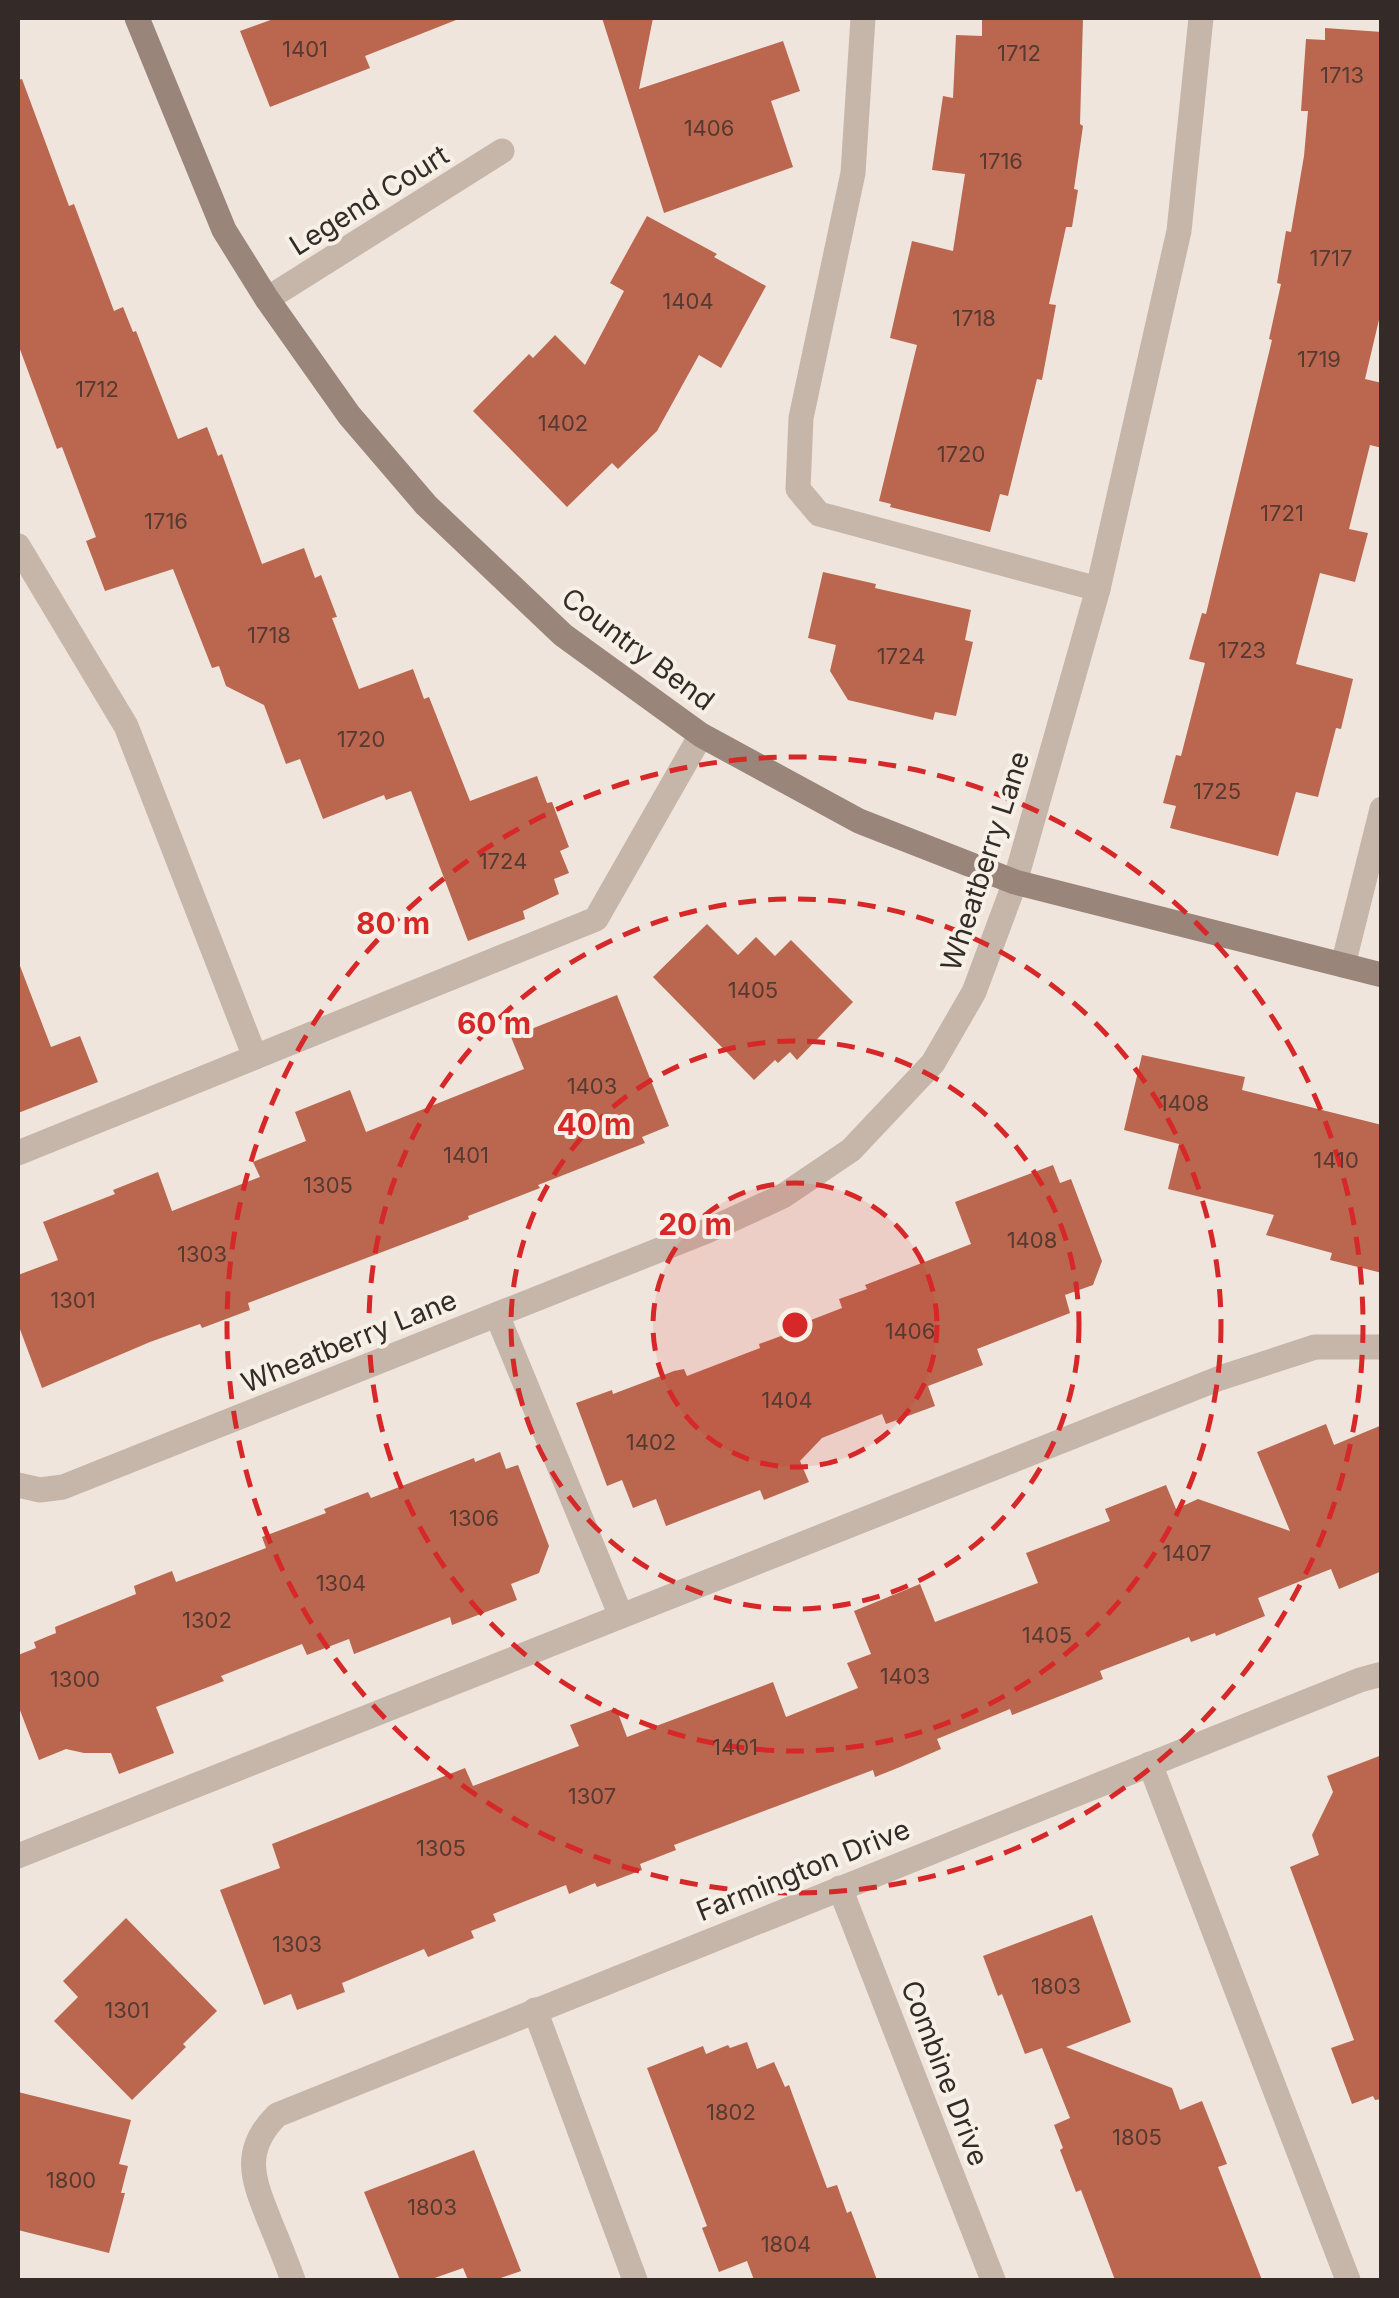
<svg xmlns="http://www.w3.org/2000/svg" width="1399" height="2298" font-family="Inter,sans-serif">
<rect width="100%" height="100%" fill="#efe5dc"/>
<g fill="#bb664e">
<polygon points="276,18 456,18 456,20 365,56 370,68 270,107 240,31"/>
<polygon points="602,18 653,18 639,89 783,41 800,91 771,101 793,167 664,213"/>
<polygon points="982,18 1083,18 1080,124 1083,126 1074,189 1078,190 1072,227 1066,227 1049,304 1056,305 1042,380 1037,379 1008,496 1000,494 990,532 890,507 891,504 879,501 917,345 890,338 912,241 953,251 965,174 932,170 943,96 953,98 956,35 982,36"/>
<polygon points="1325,28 1382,32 1382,307 1365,379 1382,383 1382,448 1370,445 1349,529 1368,533 1355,582 1320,573 1296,664 1353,679 1341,729 1336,728 1318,797 1296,792 1278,856 1170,828 1176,806 1163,803 1176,755 1181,756 1205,663 1189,659 1202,613 1206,614 1272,340 1269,339 1281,284 1277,283 1286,231 1291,232 1304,156 1308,111 1301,111 1306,39 1325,40"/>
<polygon points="22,79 69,206 74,204 114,311 123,307 133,332 136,331 178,439 207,427 218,456 222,454 262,564 304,548 315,578 321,575 337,617 332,618 359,689 413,669 424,699 429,697 470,801 537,776 547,803 552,802 569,847 560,851 569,873 554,879 559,894 523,911 525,919 468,941 411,791 386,800 384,795 323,819 300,759 286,764 264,705 226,686 219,666 212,668 173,569 105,591 86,541 96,537 62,447 57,449 18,344 18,80"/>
<polygon points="647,216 717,254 714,257 766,286 721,368 699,355 657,431 618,469 612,463 567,507 473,411 529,354 533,358 555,335 585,365 624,291 610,283"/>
<polygon points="823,572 876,584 875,588 971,610 965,640 973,642 956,716 935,712 933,720 848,700 830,671 836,645 808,638"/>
<polygon points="707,924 738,955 756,937 775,956 791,940 853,1002 797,1060 790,1052 778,1063 775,1060 754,1080 653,977"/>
<polygon points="20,966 51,1047 80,1036 98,1082 18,1113 18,967"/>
<polygon points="617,995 669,1126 642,1137 645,1143 538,1185 540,1188 468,1216 469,1219 248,1303 250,1310 202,1328 200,1324 150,1342 42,1388 18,1324 18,1275 58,1260 43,1222 115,1194 113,1190 158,1172 172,1211 260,1177 253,1162 306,1141 295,1112 350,1090 366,1132 524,1069 511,1037"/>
<polygon points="1142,1055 1245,1077 1242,1090 1382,1125 1382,1273 1330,1260 1332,1253 1266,1235 1274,1215 1168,1189 1179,1144 1124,1130"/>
<polygon points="1053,1165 1060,1183 1071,1179 1102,1261 1093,1285 1065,1295 1070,1313 977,1349 983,1365 928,1386 935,1406 886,1424 882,1414 822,1438 800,1461 809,1482 764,1500 760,1490 666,1526 656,1499 633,1508 622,1480 607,1486 576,1403 612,1390 613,1394 674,1371 684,1369 687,1376 760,1348 759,1344 781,1336 780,1332 842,1308 839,1299 867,1289 865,1285 971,1244 955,1202"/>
<polygon points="1326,1424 1334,1445 1382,1425 1382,1571 1339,1589 1331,1569 1258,1598 1265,1616 1216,1636 1215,1633 1191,1642 1189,1637 1100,1671 1103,1679 1012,1715 1010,1709 937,1739 941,1749 900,1767 875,1777 873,1770 674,1845 676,1850 640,1864 642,1870 597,1887 595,1883 569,1894 566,1885 493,1914 496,1921 471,1931 474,1938 428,1957 424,1949 342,1983 345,1992 297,2010 291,1994 264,2005 220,1890 280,1868 272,1844 465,1768 473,1786 579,1746 570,1725 616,1708 627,1737 773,1682 786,1717 858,1688 847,1663 871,1654 854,1611 920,1584 935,1622 1038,1583 1026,1553 1110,1521 1105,1509 1166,1485 1176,1509 1198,1499 1290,1531 1257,1452"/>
<polygon points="500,1452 506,1469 518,1465 549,1546 539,1573 511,1584 517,1600 452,1625 450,1617 354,1654 349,1639 307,1655 302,1644 221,1676 224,1681 156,1707 174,1753 119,1774 111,1753 84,1753 66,1749 39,1760 18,1705 18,1655 36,1648 34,1642 56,1633 55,1627 136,1594 134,1586 172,1571 176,1582 266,1548 262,1537 326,1513 324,1509 368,1492 371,1498 474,1458 475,1462"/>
<polygon points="1382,1755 1382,2099 1375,2100 1373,2096 1352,2104 1331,2048 1354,2040 1290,1867 1319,1855 1312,1835 1333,1792 1327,1776"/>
<polygon points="1092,1915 1131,2022 1066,2047 1172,2088 1180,2110 1202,2101 1227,2164 1218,2167 1262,2280 1115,2280 1081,2190 1076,2192 1060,2150 1063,2148 1054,2125 1070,2118 1042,2048 1025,2054 1002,1994 998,1996 983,1956"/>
<polygon points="126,1918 217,2011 183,2044 186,2047 132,2100 54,2021 78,1997 63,1981"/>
<polygon points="747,2042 757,2069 774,2062 785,2087 789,2085 827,2188 837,2185 847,2213 851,2211 877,2280 754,2280 747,2261 719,2272 702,2228 707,2226 647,2068 703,2046 706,2054 728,2045 730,2048"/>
<polygon points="18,2092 131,2120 119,2164 128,2166 121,2193 125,2193 109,2253 18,2230"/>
<polygon points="474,2150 521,2271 495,2280 468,2280 463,2268 429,2280 400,2280 364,2192"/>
</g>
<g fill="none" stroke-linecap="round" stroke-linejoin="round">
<g stroke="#c6b5a9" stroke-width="25">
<polyline points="863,18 853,173 801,418 798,489 819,514 1098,589"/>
<polyline points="18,546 126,726 255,1057"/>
<polyline points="1343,965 1382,809"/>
<polyline points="18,1153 596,919 701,735"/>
<polyline points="497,1315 621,1616"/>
<polyline points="1150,1764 1348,2280"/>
<polyline points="18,1856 1220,1378 1315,1347 1382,1347"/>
<polyline points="535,2010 635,2280"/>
</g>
<g stroke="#c6b5a9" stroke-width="25">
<polyline points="267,299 502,151"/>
<polyline points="18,1485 40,1490 63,1487 707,1231 783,1196 851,1150 933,1063 974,992 1015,882 1098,589 1179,231 1201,18"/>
<polyline points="840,1888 993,2280"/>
<path d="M293 2280C286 2261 278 2241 270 2222 254 2181 240 2152 277 2115L1360 1680 1382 1674"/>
</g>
<polyline stroke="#9a857a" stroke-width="25" points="137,18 224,230 267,299 349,415 426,505 563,635 701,735 859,821 1015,882 1382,975"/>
</g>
<circle cx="795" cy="1325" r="142" fill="#d62828" fill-opacity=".12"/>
<g fill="none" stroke="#d62828" stroke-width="5" stroke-dasharray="18 12">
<circle cx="795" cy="1325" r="142"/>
<circle cx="795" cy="1325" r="284"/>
<circle cx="795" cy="1325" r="426"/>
<circle cx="795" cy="1325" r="568"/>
</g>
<g text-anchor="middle" stroke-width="8" stroke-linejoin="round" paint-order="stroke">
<g font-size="22" fill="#563a32">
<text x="305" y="57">1401</text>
<text x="1019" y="61">1712</text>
<text x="1342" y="83">1713</text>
<text x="709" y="136">1406</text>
<text x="1001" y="169">1716</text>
<text x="1331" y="266">1717</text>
<text x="688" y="309">1404</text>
<text x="974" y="326">1718</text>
<text x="1319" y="367">1719</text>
<text x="97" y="397">1712</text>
<text x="563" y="431">1402</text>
<text x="961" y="462">1720</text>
<text x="1282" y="521">1721</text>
<text x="166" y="529">1716</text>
<text x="269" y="643">1718</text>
<text x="1242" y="658">1723</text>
<text x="901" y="664">1724</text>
<text x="361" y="747">1720</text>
<text x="1217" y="799">1725</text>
<text x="503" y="869">1724</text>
<text x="753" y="998">1405</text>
<text x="592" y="1094">1403</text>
<text x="1184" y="1111">1408</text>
<text x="466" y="1163">1401</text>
<text x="1336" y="1168">1410</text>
<text x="328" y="1193">1305</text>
<text x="1032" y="1248">1408</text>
<text x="202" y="1262">1303</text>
<text x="73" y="1308">1301</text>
<text x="910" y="1339">1406</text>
<text x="787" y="1408">1404</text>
<text x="651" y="1450">1402</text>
<text x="474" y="1526">1306</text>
<text x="1187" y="1561">1407</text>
<text x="341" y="1591">1304</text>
<text x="207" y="1628">1302</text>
<text x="1047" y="1643">1405</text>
<text x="905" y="1684">1403</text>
<text x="75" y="1687">1300</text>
<text x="735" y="1755">1401</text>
<text x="592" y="1804">1307</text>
<text x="441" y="1856">1305</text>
<text x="297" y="1952">1303</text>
<text x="1056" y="1994">1803</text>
<text x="127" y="2018">1301</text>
<text x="731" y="2120">1802</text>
<text x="1137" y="2145">1805</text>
<text x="71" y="2188">1800</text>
<text x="432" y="2215">1803</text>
<text x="786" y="2252">1804</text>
</g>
<g font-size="28" fill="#342b28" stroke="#f7f0e7">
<text transform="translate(369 200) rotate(-32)" y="10">Legend Court</text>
<text transform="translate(638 649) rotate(37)" y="10">Country Bend</text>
<text transform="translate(985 861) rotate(-72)" y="10">Wheatberry Lane</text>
<text transform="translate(349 1341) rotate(-22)" y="10">Wheatberry Lane</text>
<text transform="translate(803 1870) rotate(-22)" y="10">Farmington Drive</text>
<text transform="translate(945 2073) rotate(69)" y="10">Combine Drive</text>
</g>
</g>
<circle cx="795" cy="1325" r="15" fill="#d62828" stroke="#f7f0e7" stroke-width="5"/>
<g font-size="30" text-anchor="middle" font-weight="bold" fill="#d62828" stroke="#f7f0e7" stroke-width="8" stroke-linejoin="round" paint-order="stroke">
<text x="393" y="934">80 m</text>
<text x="494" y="1034">60 m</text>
<text x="594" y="1135">40 m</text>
<text x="695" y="1235">20 m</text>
</g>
<rect width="1399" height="2298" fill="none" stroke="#342b28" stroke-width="40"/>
</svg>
